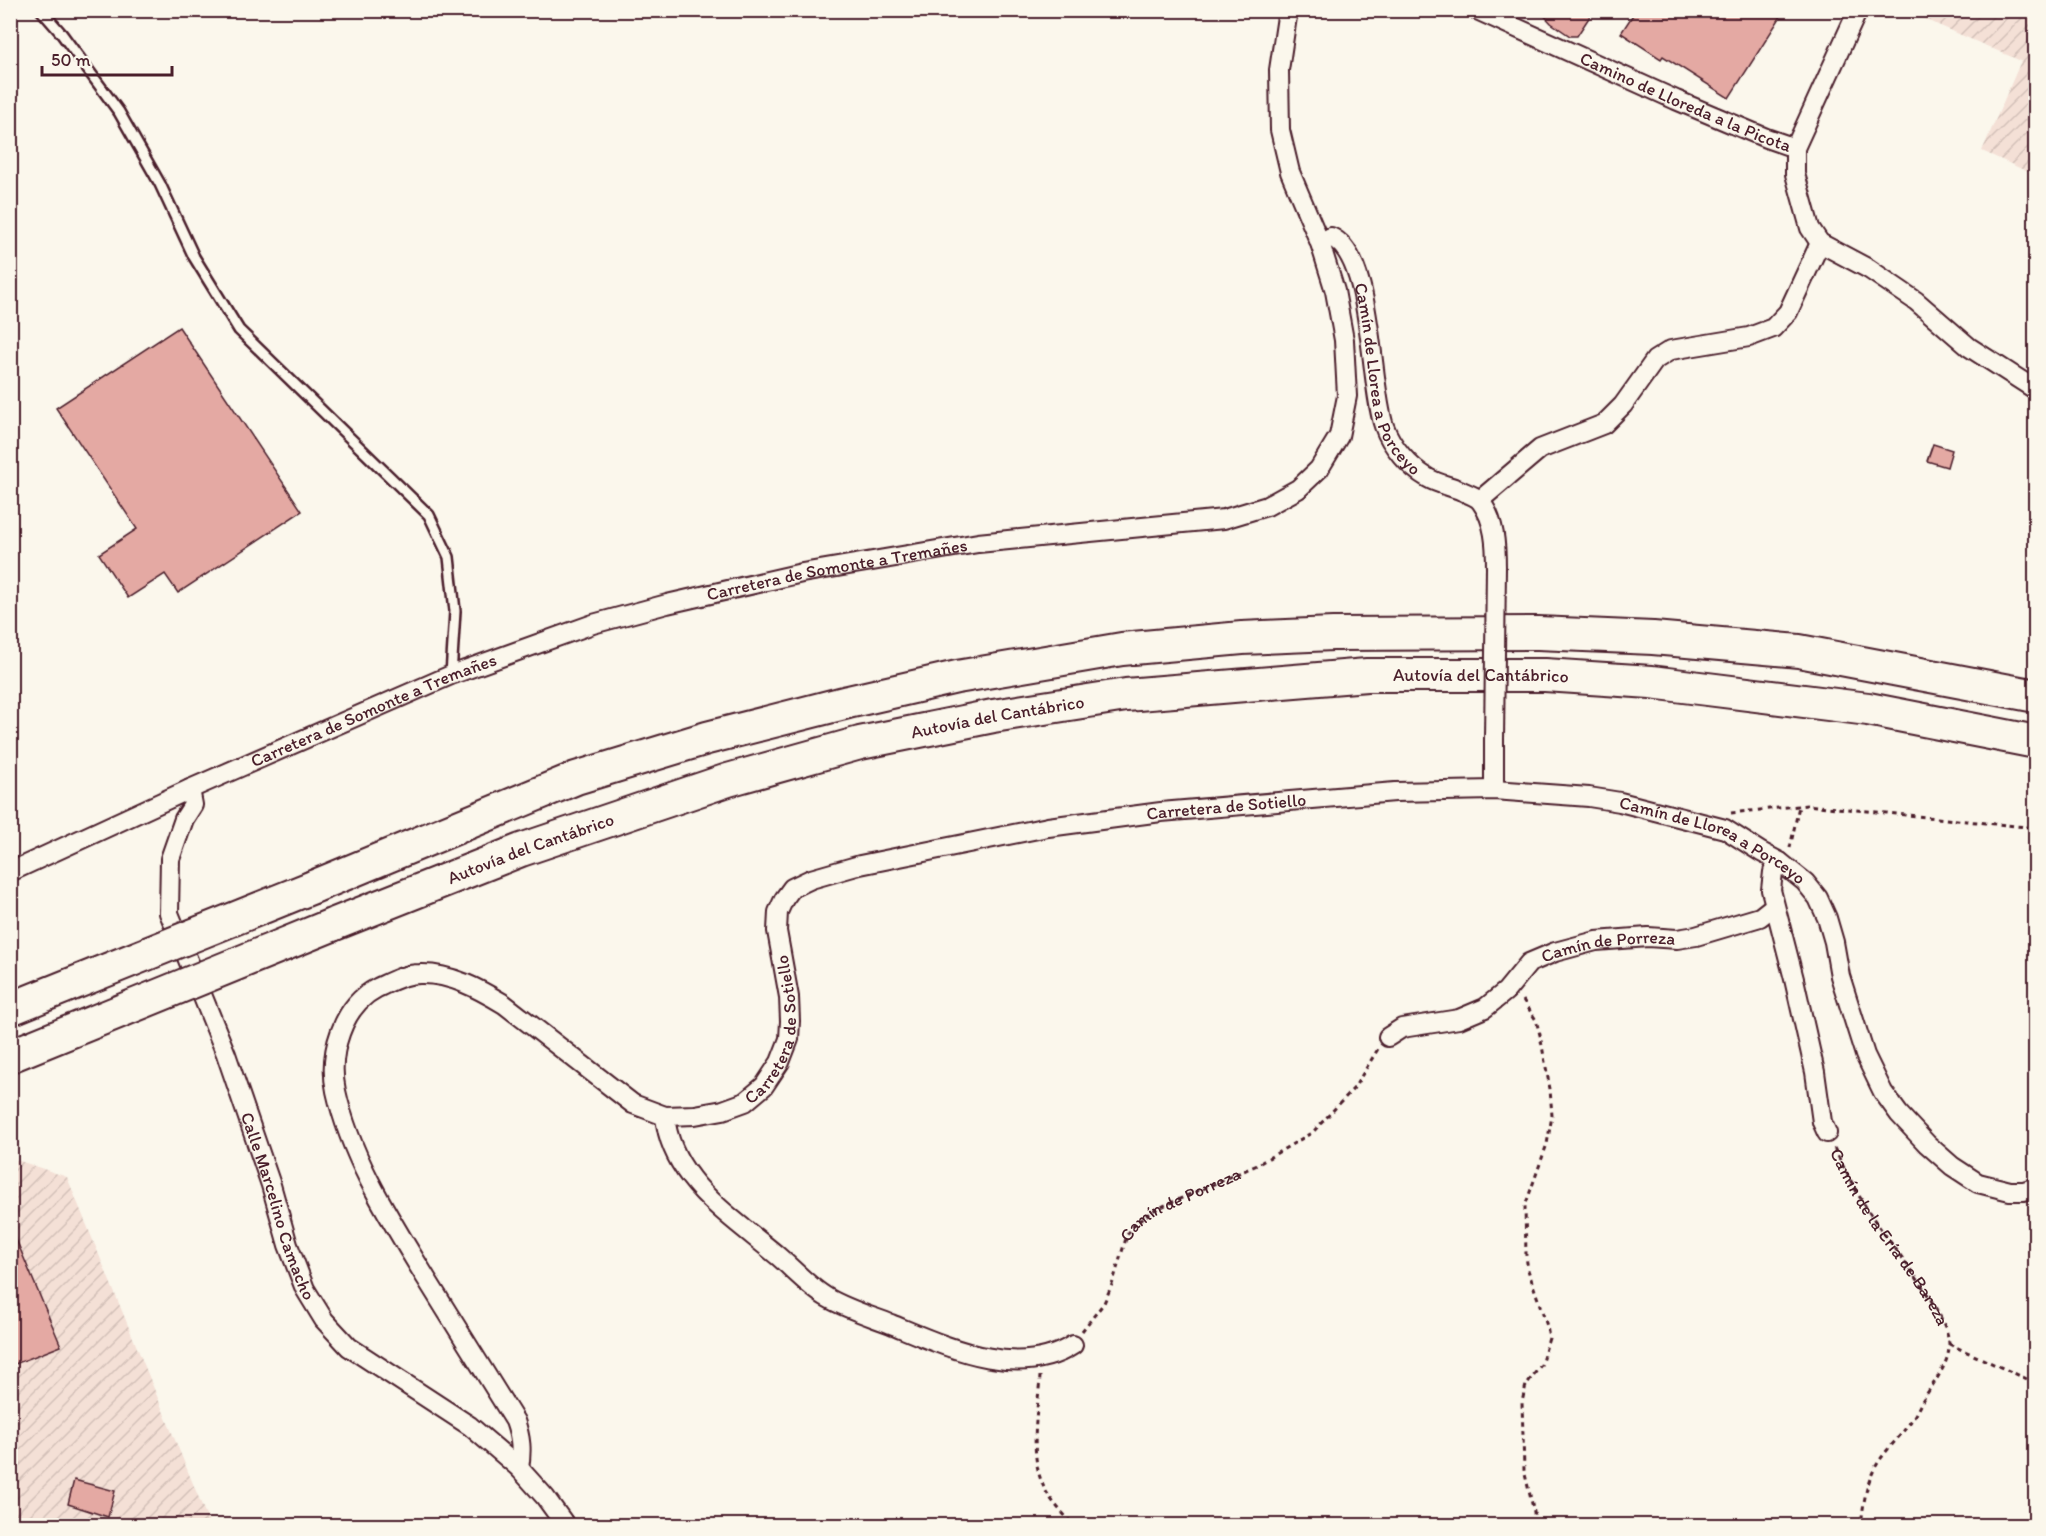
<svg xmlns="http://www.w3.org/2000/svg" width="2046" height="1536" font-family="Itim,sans-serif">
<defs>
<pattern id="industrial-furrows" width="10" height="10" patternUnits="userSpaceOnUse" patternTransform="scale(1.5)"><rect width="10" height="10" fill="#f4e0d6"/><path d="M-1 1l2-2M0 10L10 0M9 11l2-2" fill="none" stroke="#d3c0b8"/></pattern>
</defs>
<rect width="100%" height="100%" fill="#fbf7ec"/>
<filter id="ink" filterUnits="userSpaceOnUse"><feTurbulence type="fractalNoise" baseFrequency=".0167" numOctaves="2"/><feDisplacementMap in="SourceGraphic" scale="12" xChannelSelector="R" yChannelSelector="G"/><feConvolveMatrix kernelMatrix="1 2 1 2 8 2 1 2 1" color-interpolation-filters="sRGB"/></filter>
<g filter="url(#ink)">
<g fill="url(#industrial-furrows)">
<polygon points="1906,11 2035,11 2035,175 1982,151 2021,61"/>
<polygon points="11,1158 67,1177 210,1525 11,1526"/>
</g>
<g fill="#e4a9a3" stroke="#4a1f2b" stroke-width="1.5">
<polygon points="1539,10 1594,10 1577,36 1570,36 1551,23"/>
<polygon points="1636,10 1785,10 1729,98 1663,56 1661,59 1621,33"/>
<polygon points="179,327 302,511 178,593 165,574 128,598 99,554 137,529 56,408"/>
<polygon points="1933,444 1952,450 1947,467 1927,461"/>
<polygon points="10,1225 61,1346 10,1366"/>
<polygon points="74,1480 115,1491 108,1517 68,1504"/>
</g>
<g fill="none" stroke-linecap="round" stroke-linejoin="round">
<defs>
<polyline id="lane" points="41,10 61,33 119,112 160,184 194,257 239,330 429,515 449,557 455,611 451,675"/>
<g id="street">
<path id="s3" d="M1477 10 1676 100 1766 138 1795 148"/>
<polyline points="1858,10 1795,148 1795,174 1810,228 1820,243 1869,269 1916,301 1969,347 2036,390"/>
<path id="s4" d="M1320 243 1331 237C1374 256 1369 383 1384 426 1391 446 1409 467 1428 478 1438 484 1451 486 1462 491 1468 494 1478 497 1481 502 1495 521 1496 545 1496 568"/>
<polyline points="1480,500 1540,449 1604,424 1623,405 1655,360 1671,350 1749,337 1773,328 1788,312 1820,243"/>
<path id="s5" d="M190 789 193 805 184 819 170 859 169 913 226 1054 271 1185 288 1245 305 1289 324 1320 349 1347 470 1426 519 1468 545 1497 566 1526"/>
<polyline points="1494,790 1494,739"/>
<polyline points="1780,862 1773,872 1771,890 1794,979 1815,1072 1822,1122 1827,1133"/>
<path id="s6" d="M10 872 190 789 451 675 593 624 667 604 802 573 978 543 1224 519 1267 506 1298 489 1319 469 1339 436 1347 396 1344 340 1335 291 1320 243 1290 172 1280 130 1279 70 1288 10"/>
<path id="s7" d="M1388 1037 1402 1028 1459 1019 1485 1008 1506 991 1529 963 1555 952 1596 941 1648 937 1677 939 1696 936 1760 917 1774 906"/>
<path d="M665 1116C667 1138 677 1160 691 1178 711 1205 752 1234 779 1257 794 1270 810 1288 828 1298 847 1309 870 1316 891 1324 945 1346 1018 1381 1073 1345"/>
<path id="s8" d="M519 1468C522 1450 521 1438 515 1421 485 1373 456 1326 426 1278 390 1219 351 1159 336 1091 328 1054 342 1006 377 988 390 982 404 974 420 974 450 973 479 989 504 1004L633 1104 665 1116 695 1115 723 1110 745 1102 764 1086 780 1062 789 1039 790 1021 789 997 777 931 778 912 784 899 792 888 811 879 860 865 1048 827 1161 812 1395 792 1494 790 1589 797 1620 802 1725 829 1761 852 1780 862 1805 882 1818 898 1827 918 1834 942 1840 976 1865 1055 1883 1092 1899 1114 1927 1144 1952 1166 1978 1183 2010 1191H2024L2036 1187"/>
</g>
<g id="highway">
<polyline points="313,887 576,778 707,738 848,702 957,677 1122,649 1242,638 1333,634 1538,633 1653,638 1799,651 2036,696"/>
<path id="s9" d="M332 925 521 850 728 780 860 743 993 716 1126 695 1367 675H1545L1651 682 1868 709 2036 742"/>
</g>
</defs>
<use href="#lane" stroke="#4a1f2b" stroke-width="14"/>
<use href="#street" stroke="#4a1f2b" stroke-width="22"/>
<use href="#highway" stroke="#4a1f2b" stroke-width="36"/>
<g stroke="#4a1f2b" stroke-width="3" stroke-dasharray="4.5 4.5" stroke-linecap="butt">
<polyline points="1731,813 1807,805 2036,828"/>
<polyline points="1790,848 1799,806"/>
<polyline points="1523,1000 1536,1020 1540,1035 1550,1089 1552,1116 1547,1144 1525,1206 1526,1256 1528,1270 1547,1326 1549,1338 1541,1365 1526,1385 1522,1402 1524,1470 1534,1512 1535,1526"/>
<path id="s1" d="M1834 1148C1845 1170 1856 1192 1869 1212 1888 1242 1948 1311 1949 1344 1950 1364 1932 1385 1922 1401 1918 1409 1914 1418 1908 1425 1897 1441 1881 1454 1873 1472 1865 1488 1863 1508 1861 1526"/>
<path id="s2" d="M1082 1331 1104 1303 1113 1282 1127 1235 1134 1225 1152 1211 1255 1166 1313 1132 1354 1088 1378 1049"/>
<polyline points="1949,1344 2027,1379 2036,1387"/>
<path d="M1040 1376C1038 1412 1027 1460 1047 1493 1054 1505 1065 1515 1074 1526"/>
</g>
<use href="#lane" stroke="#fbf7ec" stroke-width="9"/>
<use href="#street" stroke="#fbf7ec" stroke-width="18"/>
<use href="#highway" stroke="#fbf7ec" stroke-width="32"/>
<defs>
<polyline id="street-bridge" points="1494,739 1496,568"/>
<g id="highway-bridge">
<polyline points="10,1009 313,887"/>
<polyline points="10,1056 332,925"/>
</g>
</defs>
<use href="#street-bridge" stroke="#4a1f2b" stroke-width="22" stroke-linecap="butt"/>
<use href="#highway-bridge" stroke="#4a1f2b" stroke-width="36" stroke-linecap="butt"/>
<use href="#street-bridge" stroke="#fbf7ec" stroke-width="18"/>
<use href="#highway-bridge" stroke="#fbf7ec" stroke-width="32"/>
</g>
</g>
<g text-anchor="middle" stroke-width="4.5" stroke-linejoin="round" paint-order="stroke">
<g font-size="18" fill="#4a1f2b" stroke="#fbf7ec">
<text dy="6" stroke="none"><textPath href="#s3" startOffset="228">Camino de Lloreda a la Picota</textPath></text>
<text dy="6" stroke="none"><textPath href="#s4" startOffset="170">Camín de Llorea a Porceyo</textPath></text>
<text dy="6" stroke="none"><textPath href="#s6" startOffset="884">Carretera de Somonte a Tremañes</textPath></text>
<text dy="6" stroke="none"><textPath href="#s9" startOffset="1185">Autovía del Cantábrico</textPath></text>
<text dy="6" stroke="none"><textPath href="#s6" startOffset="398">Carretera de Somonte a Tremañes</textPath></text>
<text dy="6" stroke="none"><textPath href="#s9" startOffset="699">Autovía del Cantábrico</textPath></text>
<text dy="6" stroke="none"><textPath href="#s8" startOffset="1636">Carretera de Sotiello</textPath></text>
<text dy="6" stroke="none"><textPath href="#s8" startOffset="2132">Camín de Llorea a Porceyo</textPath></text>
<text dy="6" stroke="none"><textPath href="#s9" startOffset="213">Autovía del Cantábrico</textPath></text>
<text dy="6" stroke="none"><textPath href="#s7" startOffset="248">Camín de Porreza</textPath></text>
<text dy="6" stroke="none"><textPath href="#s8" startOffset="1041">Carretera de Sotiello</textPath></text>
<text dy="6" stroke="none"><textPath href="#s5" startOffset="442">Calle Marcelino Camacho</textPath></text>
<text dy="6" stroke="none"><textPath href="#s2" startOffset="170">Camín de Porreza</textPath></text>
<text dy="6" stroke="none"><textPath href="#s1" startOffset="105">Camín de la Ería de Bareza</textPath></text>
</g>
</g>
<rect width="2046" height="1536" fill="none" stroke="#fbf7ec" stroke-width="36"/>
<rect x="18" y="18" width="2010" height="1500" fill="none" stroke="#4a1f2b" stroke-width="2" filter="url(#ink)"/>
<path d="M42 66v9h130v-9" fill="none" stroke="#4a1f2b" stroke-width="3"/>
<text x="51" y="66" font-size="18" fill="#4a1f2b" stroke="#fbf7ec" stroke-width="4.5" paint-order="stroke">50 m</text>
</svg>
